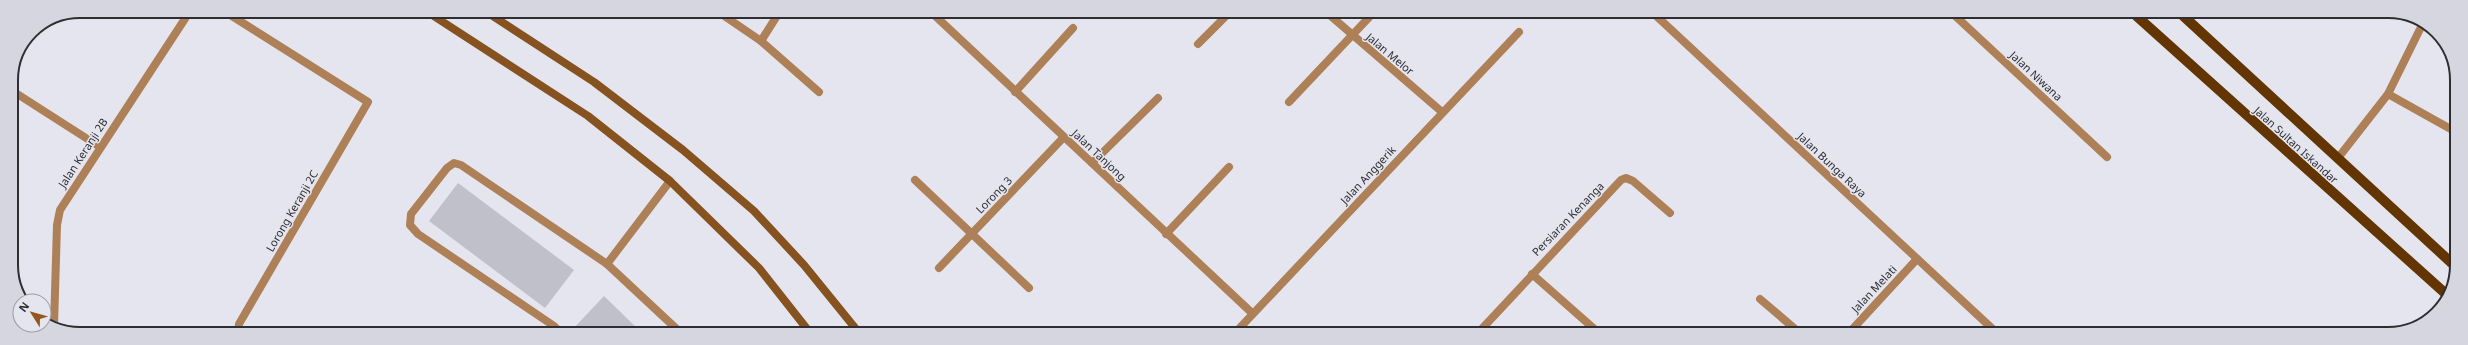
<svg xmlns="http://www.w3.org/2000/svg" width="2468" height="345" font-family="'Noto Sans',sans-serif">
<rect width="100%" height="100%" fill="#e5e5ef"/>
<g fill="#c0c0ca">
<polygon points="458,183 574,270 545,308 429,221"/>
<polygon points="604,296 643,334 576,334 572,330"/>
</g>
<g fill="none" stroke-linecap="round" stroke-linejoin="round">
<g stroke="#ae8058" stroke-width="8">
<polyline points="224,11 368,102 239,324 238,333"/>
<polyline points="717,11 761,41 819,92"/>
<polyline points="930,11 1252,313"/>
<polyline points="1325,11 1442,112"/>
<polyline points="1651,11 1998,334"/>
<polyline points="1950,11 2107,157"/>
<polyline points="761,41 780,11"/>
<polyline points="1198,44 1231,11"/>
<polyline points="11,90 100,147"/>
<polyline points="1015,92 1073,28"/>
<polyline points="2388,94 2456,132"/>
<polyline points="1289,102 1375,11"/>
<polyline points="2338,158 2388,94 2423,23"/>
<polyline points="1092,163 1158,98"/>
<polyline points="915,180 1029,288"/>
<polyline points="1166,234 1229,167"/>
<polyline points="607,264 670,181"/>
<polyline points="939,268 1064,137"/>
<polyline points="1532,274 1600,334"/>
<polyline points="1760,299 1801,334"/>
<polyline points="54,326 57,225 60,210 190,11"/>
<polyline points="562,334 554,326 418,234 410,225 411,214 447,168 454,163 461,165 607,264 682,334"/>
<polyline points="1234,334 1519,32"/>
<polyline points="1477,334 1621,180 1626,178 1633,181 1670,213"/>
<polyline points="1848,334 1917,259"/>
</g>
<g stroke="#86521f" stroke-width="8">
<polyline points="426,11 588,116 670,181 759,268 811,334"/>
<polyline points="485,11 594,82 683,150 754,211 804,265 860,334"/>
</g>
<g stroke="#633500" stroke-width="10">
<polyline points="2131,11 2446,294"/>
<polyline points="2179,12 2456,267"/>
</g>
</g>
<g text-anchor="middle" stroke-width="3" stroke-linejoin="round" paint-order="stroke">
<g font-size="11" fill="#2e2e32" stroke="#e5e5ef">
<text transform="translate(1390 54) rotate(40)" y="4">Jalan Melor</text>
<text transform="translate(2036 76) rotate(43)" y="4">Jalan Niwana</text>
<text transform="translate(2296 145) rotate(42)" y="4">Jalan Sultan Iskandar</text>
<text transform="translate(83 153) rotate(-57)" y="4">Jalan Keranji 2B</text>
<text transform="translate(1099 155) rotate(43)" y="4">Jalan Tanjong</text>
<text transform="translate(1832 165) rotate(43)" y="4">Jalan Bunga Raya</text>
<text transform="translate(1368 175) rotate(-47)" y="4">Jalan Anggerik</text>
<text transform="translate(994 195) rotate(-46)" y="4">Lorong 3</text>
<text transform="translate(292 211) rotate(-60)" y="4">Lorong Keranji 2C</text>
<text transform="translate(1568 219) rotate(-46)" y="4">Persiaran Kenanga</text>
<text transform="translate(1874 289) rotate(-47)" y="4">Jalan Melati</text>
</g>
</g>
<path d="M0 0H2468V345H0ZM80 18H2388A62 62 0 0 1 2450 80V265A62 62 0 0 1 2388 327H80A62 62 0 0 1 18 265V80A62 62 0 0 1 80 18Z" fill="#d6d6e0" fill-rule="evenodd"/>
<path fill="none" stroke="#2e2e32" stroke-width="2" d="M80 18H2388A62 62 0 0 1 2450 80V265A62 62 0 0 1 2388 327H80A62 62 0 0 1 18 265V80A62 62 0 0 1 80 18Z"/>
<g transform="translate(32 313) rotate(307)"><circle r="19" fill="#e5e5ef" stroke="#9c9ca3"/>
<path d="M0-3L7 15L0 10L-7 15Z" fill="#95581b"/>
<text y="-6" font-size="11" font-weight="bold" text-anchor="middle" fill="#2e2e32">N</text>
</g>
</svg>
